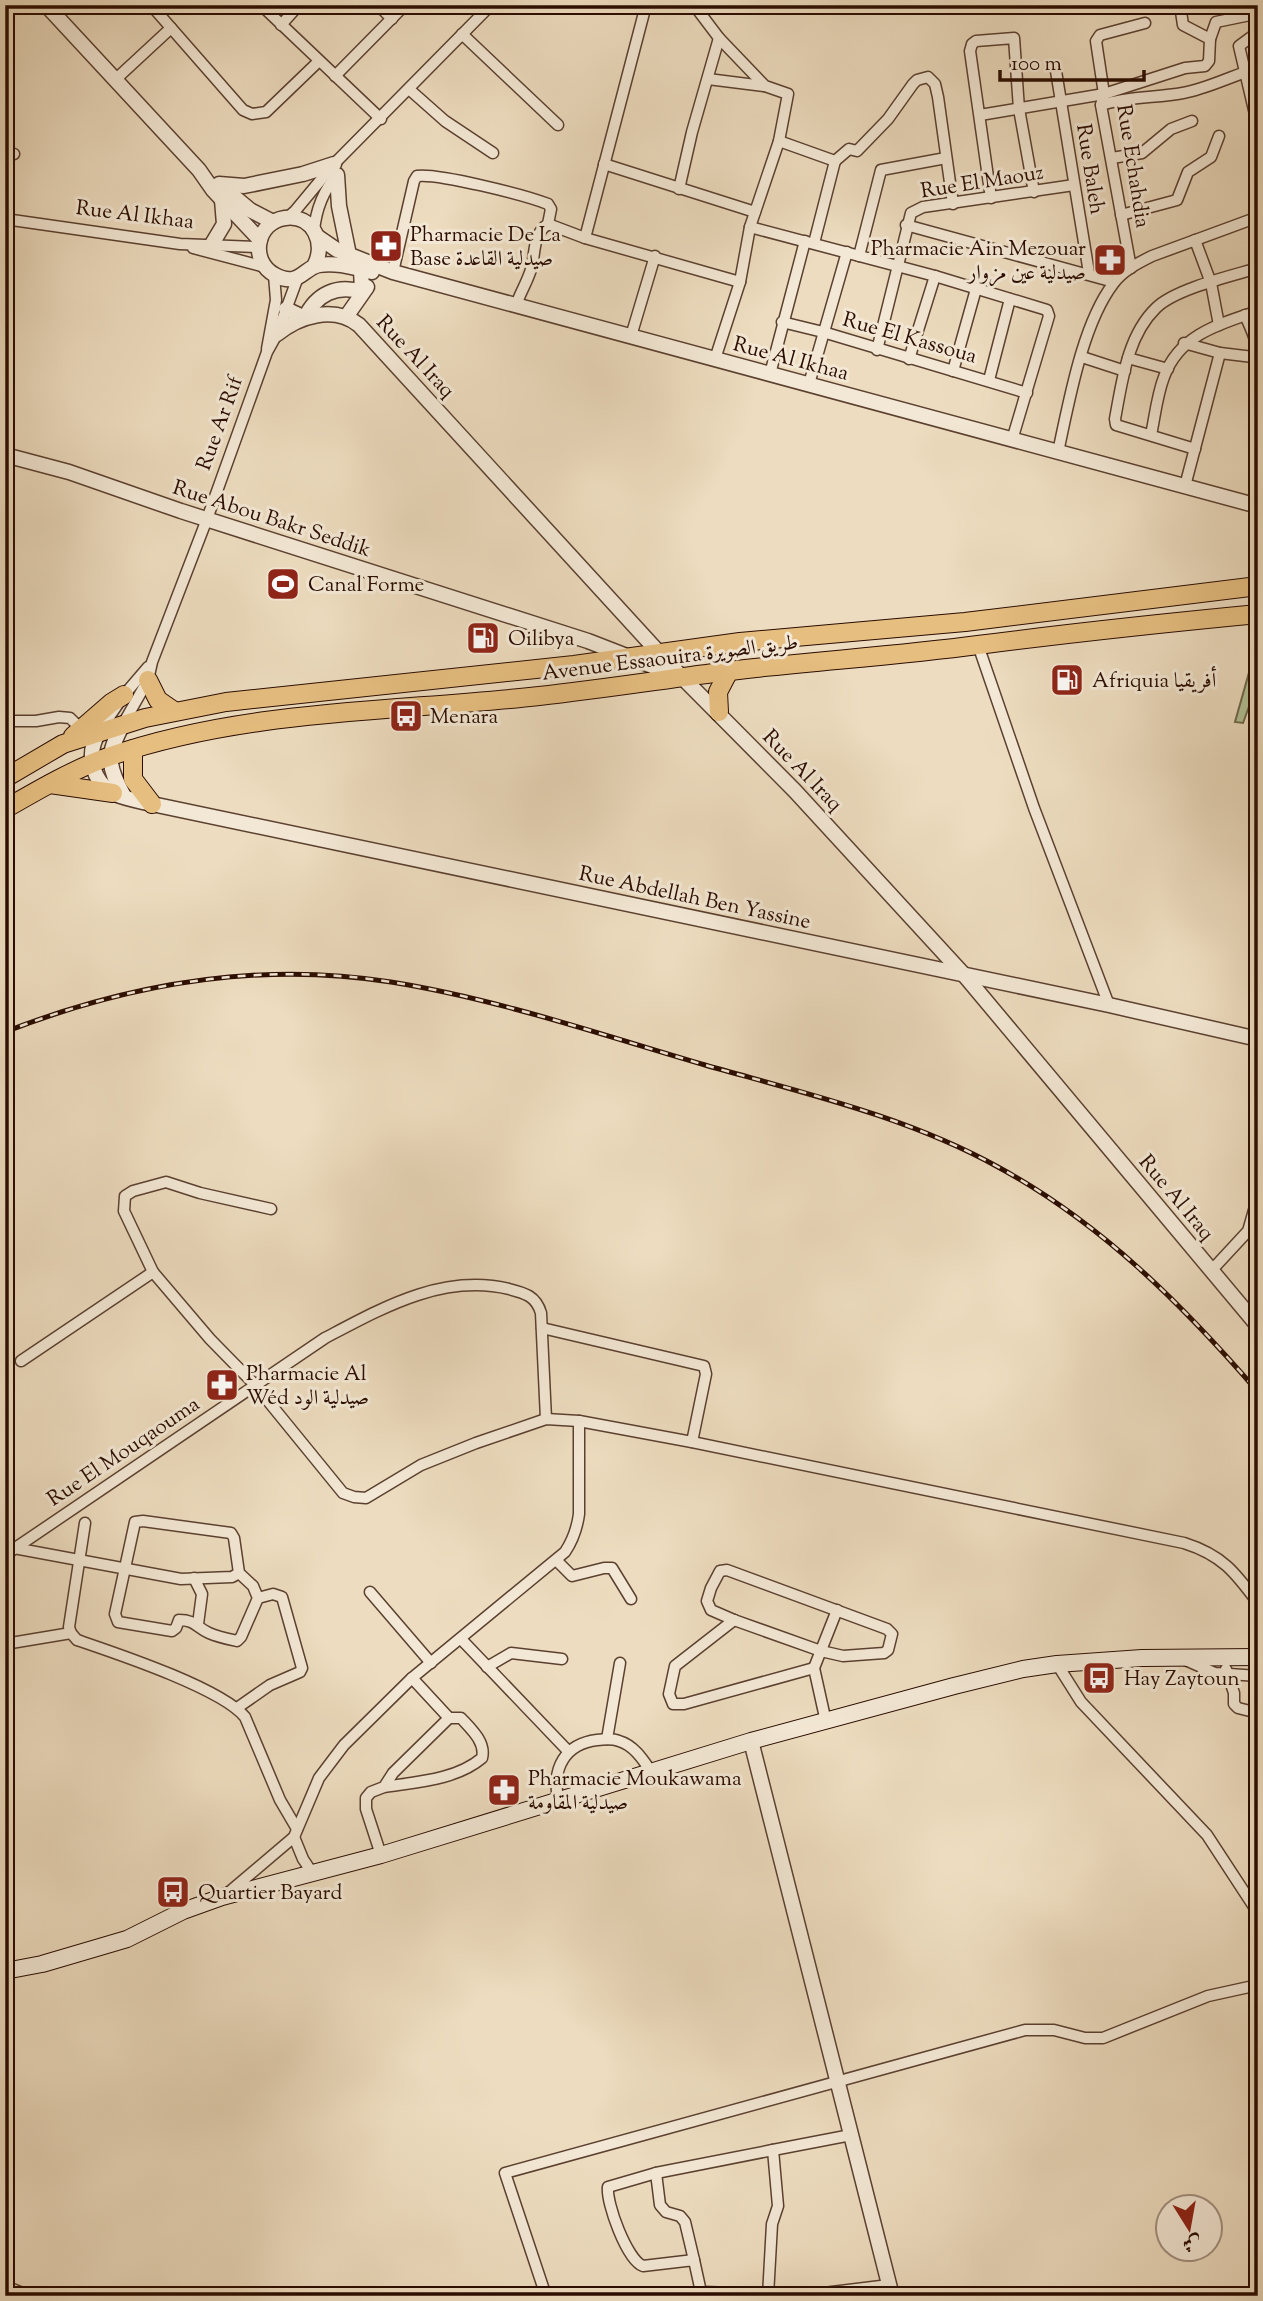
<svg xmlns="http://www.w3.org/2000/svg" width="1263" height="2301" font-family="'Sorts Mill Goudy',Amiri,serif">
<rect width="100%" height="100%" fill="#eddcbf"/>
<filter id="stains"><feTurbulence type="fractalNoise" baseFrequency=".00286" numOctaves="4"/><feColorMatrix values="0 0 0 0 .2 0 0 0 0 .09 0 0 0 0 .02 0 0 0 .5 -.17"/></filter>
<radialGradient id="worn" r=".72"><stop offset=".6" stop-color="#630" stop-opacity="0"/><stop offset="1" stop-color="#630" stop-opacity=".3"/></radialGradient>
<polygon fill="#b2c297" stroke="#6e674c" stroke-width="2" points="1254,655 1258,655 1258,702 1251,701 1243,723 1235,722"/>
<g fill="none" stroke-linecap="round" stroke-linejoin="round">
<defs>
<g id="minor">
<polyline points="151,5 243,110 252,114 266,112 319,61"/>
<polyline points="261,5 381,119"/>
<polyline points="378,5 392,19"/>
<polyline points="694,5 719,38 765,86 788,94 779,141 750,227 740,282 715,359"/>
<polyline points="281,25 299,5"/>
<polyline points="1258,32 1239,46 1258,127"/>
<polyline points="462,34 558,125"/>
<polyline points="1210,39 1216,22 1255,14"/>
<polyline points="1056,71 1089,273"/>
<polyline points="335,76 405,5"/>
<polyline points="116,79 171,28"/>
<polyline points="708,79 764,86"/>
<polyline points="410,90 445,121 493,153"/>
<path d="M1101 105C1129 96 1156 98 1183 93 1205 89 1225 79 1246 72"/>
<polyline points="980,115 1104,94 1185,68 1205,66 1209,61 1210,39 1183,25 1180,5"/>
<polyline points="779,141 835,161"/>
<polyline points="5,152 14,154"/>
<polyline points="1112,158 1142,153 1171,129 1192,121"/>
<polyline points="835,161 849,149 857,151 888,119 913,84 917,80 928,77 935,84 938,97 953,204"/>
<polyline points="604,164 755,212"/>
<polyline points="679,189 692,132 719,38"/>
<polyline points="991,198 970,51 972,44 976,41 1014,38 1019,109 1034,192"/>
<polyline points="1121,215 1177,200 1188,172 1211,157 1219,136"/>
<polyline points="287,218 295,211 334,164 491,5"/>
<polyline points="5,219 180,244 259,247"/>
<polyline points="548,224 585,238 740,282"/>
<polyline points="906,225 1114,282"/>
<polyline points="750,227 935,276 1047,310 1049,316 1012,440"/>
<path d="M314 231C316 209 323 191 337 175"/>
<polyline points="585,238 646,5"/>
<polyline points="1195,240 1211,283 1219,325"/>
<polyline points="814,243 835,161"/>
<polyline points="193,248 265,267"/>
<polyline points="859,256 881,170 946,158"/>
<polyline points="1131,268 1101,105 1104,94 1096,41 1100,35 1145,23"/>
<path d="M393 272 414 181 417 176C438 173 525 195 548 204L551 209 548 224C530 236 537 258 529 275 525 286 519 295 516 306"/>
<polyline points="782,322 823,332 1027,393"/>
<polyline points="631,336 655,256"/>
<path d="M1184 343 1220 353 1253 357C1261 345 1250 328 1245 315"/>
<polyline points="267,349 276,300 274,275"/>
<polyline points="877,350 911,213 923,207 1074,185"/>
<polyline points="1082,357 1125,371"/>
<polyline points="1128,358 1168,369"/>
<polyline points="909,359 935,276"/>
<polyline points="953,371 976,289"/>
<polyline points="770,374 805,241"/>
<polyline points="989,380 1010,299"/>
<polyline points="809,384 847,252"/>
<path d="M1151 435C1155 416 1157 395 1164 377 1179 335 1219 324 1258 311"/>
<path d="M1195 449 1116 425 1115 419C1122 382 1127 336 1156 308 1175 289 1231 276 1258 268"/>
<path d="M1058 452C1069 402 1082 325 1113 284 1122 271 1138 263 1152 256L1258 217"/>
<polyline points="1185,486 1220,353"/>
<polyline points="978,645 1034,808 1109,1005"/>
<polyline points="5,721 36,721 59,717 70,718 82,730"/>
<polyline points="123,724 148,680 152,662 207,519 267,352 277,334 298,277"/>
<polyline points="99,732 124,695 148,667"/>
<polyline points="1211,1271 1248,1231 1258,1196"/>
<polyline points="153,1272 124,1211 125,1196 133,1191 166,1182 200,1193 271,1209"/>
<polyline points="542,1328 704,1366 706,1374 692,1442"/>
<path d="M21 1361 153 1272 210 1339 255 1385 343 1493 354 1497 366 1498 421 1465 476 1443 546 1419 579 1421 692 1442 1184 1543C1222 1555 1235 1572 1258 1603"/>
<path d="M85 1523 69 1627 71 1633 77 1640C115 1653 221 1688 245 1717L280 1800 297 1829"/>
<polyline points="14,1548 181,1579 232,1577 239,1573"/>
<path d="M5 1555 325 1338C382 1308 443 1273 509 1289 525 1293 536 1296 541 1313L546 1419"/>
<polyline points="557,1561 572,1576 604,1568 612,1568 631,1599"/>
<polygon points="727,1570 887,1629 892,1634 888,1650 884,1653 843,1656 821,1651 734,1620 711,1610 707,1601 711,1588 720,1571"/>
<polyline points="194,1578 202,1594 198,1624"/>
<polyline points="370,1592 431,1663"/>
<polyline points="734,1620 675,1666 669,1694 673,1704 684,1704 814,1668"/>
<polyline points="461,1639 568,1751"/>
<polyline points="5,1644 71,1633"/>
<polyline points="1183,1659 1215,1673 1258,1676"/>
<polyline points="1057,1664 1081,1702 1207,1835 1258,1913"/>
<polyline points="487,1667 511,1653 562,1659"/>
<polyline points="1226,1669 1234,1693 1234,1704 1238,1708 1258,1713"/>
<polyline points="412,1678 449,1718"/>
<path d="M237 1708 270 1685 300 1672 302 1668 282 1597 273 1594 258 1598 241 1637 237 1641C228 1639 218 1637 209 1633 196 1627 195 1620 179 1620L176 1628 172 1631 118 1622 115 1614 135 1522 143 1521 231 1533 234 1538 239 1573 253 1586 258 1598"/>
<polyline points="826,1722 814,1668 837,1610"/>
<polyline points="607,1739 620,1663"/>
<path d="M558 1798C552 1768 565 1744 597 1740 604 1739 612 1738 619 1741 633 1745 642 1758 650 1770"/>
<polyline points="294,1837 303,1859 313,1874"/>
<path d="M381 1855 366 1809V1798L371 1792 384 1787 393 1773 449 1718H461C471 1729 486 1742 482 1758 456 1780 416 1782 384 1787"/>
<path d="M228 1893 294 1837 319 1778 344 1745 412 1678 565 1552C573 1540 577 1529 579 1514V1421"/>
<polyline points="656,2173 660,2205 666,2212 680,2216 685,2222 694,2260"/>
<polyline points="5,2286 30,2296"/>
<path d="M701 2292 694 2260 643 2266C627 2260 606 2203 608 2187L656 2173 773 2150"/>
<polyline points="546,2296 505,2173 1025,2030 1054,2030 1085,2038 1103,2038 1208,1996 1258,1985"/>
<polyline points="691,2296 701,2292 807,2295 889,2285"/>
<polyline points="768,2296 772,2224 778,2206 773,2150 851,2135"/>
</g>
<g id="tertiary">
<polyline points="46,5 199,170 213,190 260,240"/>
<polyline points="337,175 339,206 349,255"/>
<polyline points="219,184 244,186 303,174 334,164"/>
<polyline points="220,185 250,210 273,222"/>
<polyline points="318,237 337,250 393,272 1258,506"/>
<polyline points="212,244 224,224 222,200"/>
<path d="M314 266C327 244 313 214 285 218 256 222 249 261 275 275 299 288 303 268 319 265 337 262 355 268 372 272"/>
<path d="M286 309 305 318C316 294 337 284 362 292L361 269"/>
<polyline points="346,317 367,287"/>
<path d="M277 334C299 316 334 305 359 325L672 667 795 791 965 976 1258 1326"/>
<polyline points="5,455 69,472 181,511 588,641 678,676"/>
<path d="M123 724C106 756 107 765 124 796"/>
<path d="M99 732C86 753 91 782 115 794 126 799 140 801 152 804L1109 1005 1258 1039"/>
<polyline points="751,1741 892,2296"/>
</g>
<polyline id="secondary" points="5,1971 42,1964 127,1939 183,1911 222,1897 381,1855 751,1741 954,1686 1023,1669 1057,1664 1142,1658 1258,1657"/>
<g id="primary">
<polyline points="148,680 158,700 174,711"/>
<polyline points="719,712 718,692 729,671"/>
<polyline points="73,736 111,703 124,695"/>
<polyline points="133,749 133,779 152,804"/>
<polyline points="5,778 63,744 145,718 226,702 574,665 740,642 965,622 1258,586"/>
<polyline points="50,784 113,793"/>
<path d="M5 809C38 790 72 770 108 757 245 709 396 712 539 696 602 689 666 679 729 671 812 661 895 656 978 645 1071 633 1164 623 1258 614"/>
</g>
</defs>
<use href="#minor" stroke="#5b4030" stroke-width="13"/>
<use href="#tertiary" stroke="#5b4030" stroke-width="17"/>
<use href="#secondary" stroke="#2a0c00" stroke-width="18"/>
<use href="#primary" stroke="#2a0c00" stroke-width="20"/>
<use href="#minor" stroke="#f3e8d5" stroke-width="10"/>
<use href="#tertiary" stroke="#f3e8d5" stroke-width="14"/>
<use href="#secondary" stroke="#f3e8d5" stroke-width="16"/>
<use href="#primary" stroke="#e6be80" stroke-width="18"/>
<defs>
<path id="rail" d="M5 1032C128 984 259 961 391 982 498 999 602 1035 705 1065 804 1093 908 1117 998 1167 1101 1223 1182 1304 1258 1392"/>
</defs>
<use href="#rail" stroke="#2a0c00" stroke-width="5"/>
<use href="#rail" stroke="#f3e8d5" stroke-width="2.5" stroke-dasharray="8" stroke-linecap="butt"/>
</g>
<defs>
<symbol id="pharmacy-square" viewBox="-11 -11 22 22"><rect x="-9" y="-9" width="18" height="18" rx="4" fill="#8f2418" stroke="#f3e8d5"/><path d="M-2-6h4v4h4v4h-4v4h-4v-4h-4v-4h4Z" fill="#fff"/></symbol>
<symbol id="stadium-square" viewBox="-11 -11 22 22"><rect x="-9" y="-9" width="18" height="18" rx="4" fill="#8f2418" stroke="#f3e8d5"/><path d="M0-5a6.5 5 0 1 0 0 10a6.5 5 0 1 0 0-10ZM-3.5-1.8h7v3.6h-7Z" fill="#fff"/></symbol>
<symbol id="fuel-square" viewBox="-11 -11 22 22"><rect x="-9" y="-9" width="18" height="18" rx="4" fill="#8f2418" stroke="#f3e8d5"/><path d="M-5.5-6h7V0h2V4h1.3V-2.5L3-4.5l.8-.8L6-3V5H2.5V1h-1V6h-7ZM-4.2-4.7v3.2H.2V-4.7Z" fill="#fff"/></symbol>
<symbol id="bus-square" viewBox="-11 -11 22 22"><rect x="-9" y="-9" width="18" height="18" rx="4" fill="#8f2418" stroke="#f3e8d5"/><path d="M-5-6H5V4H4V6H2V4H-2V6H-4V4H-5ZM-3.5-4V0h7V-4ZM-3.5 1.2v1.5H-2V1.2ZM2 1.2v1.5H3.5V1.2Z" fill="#fff"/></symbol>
</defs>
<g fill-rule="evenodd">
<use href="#pharmacy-square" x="367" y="227" width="38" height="38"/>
<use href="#pharmacy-square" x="1091" y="241" width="38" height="38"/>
<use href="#stadium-square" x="264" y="565" width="38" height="38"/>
<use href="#fuel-square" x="464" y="619" width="38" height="38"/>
<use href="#fuel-square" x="1048" y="661" width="38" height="38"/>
<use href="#bus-square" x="387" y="697" width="38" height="38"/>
<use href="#pharmacy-square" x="203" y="1366" width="38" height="38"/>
<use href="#bus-square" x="1080" y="1659" width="38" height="38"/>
<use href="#pharmacy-square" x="485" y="1771" width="38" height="38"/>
<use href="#bus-square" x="154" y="1873" width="38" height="38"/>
</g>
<g text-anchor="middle" stroke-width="6" stroke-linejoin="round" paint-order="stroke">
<g font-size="21" fill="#2a0c00" stroke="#f3e8d5">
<text transform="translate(1134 166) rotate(81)" y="7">Rue Echahdia</text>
<text transform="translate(1091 169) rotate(81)" y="7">Rue Baleh</text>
<text transform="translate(982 181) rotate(-9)" y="7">Rue El Maouz</text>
<text transform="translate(135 214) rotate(7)" y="7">Rue Al Ikhaa</text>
<text transform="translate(910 337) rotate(16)" y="7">Rue El Kassoua</text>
<text transform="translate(416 356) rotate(47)" y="7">Rue Al Iraq</text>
<text transform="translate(791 358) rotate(15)" y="7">Rue Al Ikhaa</text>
<text transform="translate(219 423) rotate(-70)" y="7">Rue Ar Rif</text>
<text transform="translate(272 518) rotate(18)" y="7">Rue Abou Bakr Seddik</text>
<text transform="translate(670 657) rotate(-7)" y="7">Avenue Essaouira طريق الصويرة</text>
<text transform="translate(803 770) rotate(46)" y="7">Rue Al Iraq</text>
<text transform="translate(695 897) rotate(12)" y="7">Rue Abdellah Ben Yassine</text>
<text transform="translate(1177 1197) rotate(50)" y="7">Rue Al Iraq</text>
<text transform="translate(123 1451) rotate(-34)" y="7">Rue El Mouqaouma</text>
</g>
<g font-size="21" fill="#2a0c00" stroke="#f3e8d5" text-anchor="start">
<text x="410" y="241">Pharmacie De La<tspan x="410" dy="24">Base صيدلية القاعدة</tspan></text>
<text x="1086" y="255" text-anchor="end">Pharmacie Ain Mezouar<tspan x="1086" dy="24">صيدلية عين مزوار</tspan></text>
<text x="308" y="591">Canal Forme</text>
<text x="508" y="645">Oilibya</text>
<text x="1092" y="687">Afriquia أفريقيا</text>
<text x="430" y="723">Menara</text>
<text x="246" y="1380">Pharmacie Al<tspan x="246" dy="24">Wéd صيدلية الود</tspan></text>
<text x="1124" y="1685">Hay Zaytoun</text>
<text x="528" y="1785">Pharmacie Moukawama<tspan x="528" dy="24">صيدلية المقاومة</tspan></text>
<text x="198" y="1899">Quartier Bayard</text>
</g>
</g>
<rect width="1263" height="2301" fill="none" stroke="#eddcbf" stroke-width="28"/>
<rect x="7" y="7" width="1249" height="2287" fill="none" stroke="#2a0c00" stroke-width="3.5"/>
<rect x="14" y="14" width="1235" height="2273" fill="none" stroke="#2a0c00" stroke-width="2"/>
<g transform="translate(1189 2228) rotate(169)"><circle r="33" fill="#f3e8d5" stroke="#a39080" stroke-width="2"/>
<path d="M0-5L12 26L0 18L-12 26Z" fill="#8f2418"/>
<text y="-10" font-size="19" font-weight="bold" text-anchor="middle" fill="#2a0c00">ش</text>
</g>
<path d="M1000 70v10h144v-10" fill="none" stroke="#2a0c00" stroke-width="3.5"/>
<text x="1011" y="70" font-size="21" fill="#2a0c00" stroke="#f3e8d5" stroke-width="5" paint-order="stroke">100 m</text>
<rect width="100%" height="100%" filter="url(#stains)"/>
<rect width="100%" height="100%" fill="url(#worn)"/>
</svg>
